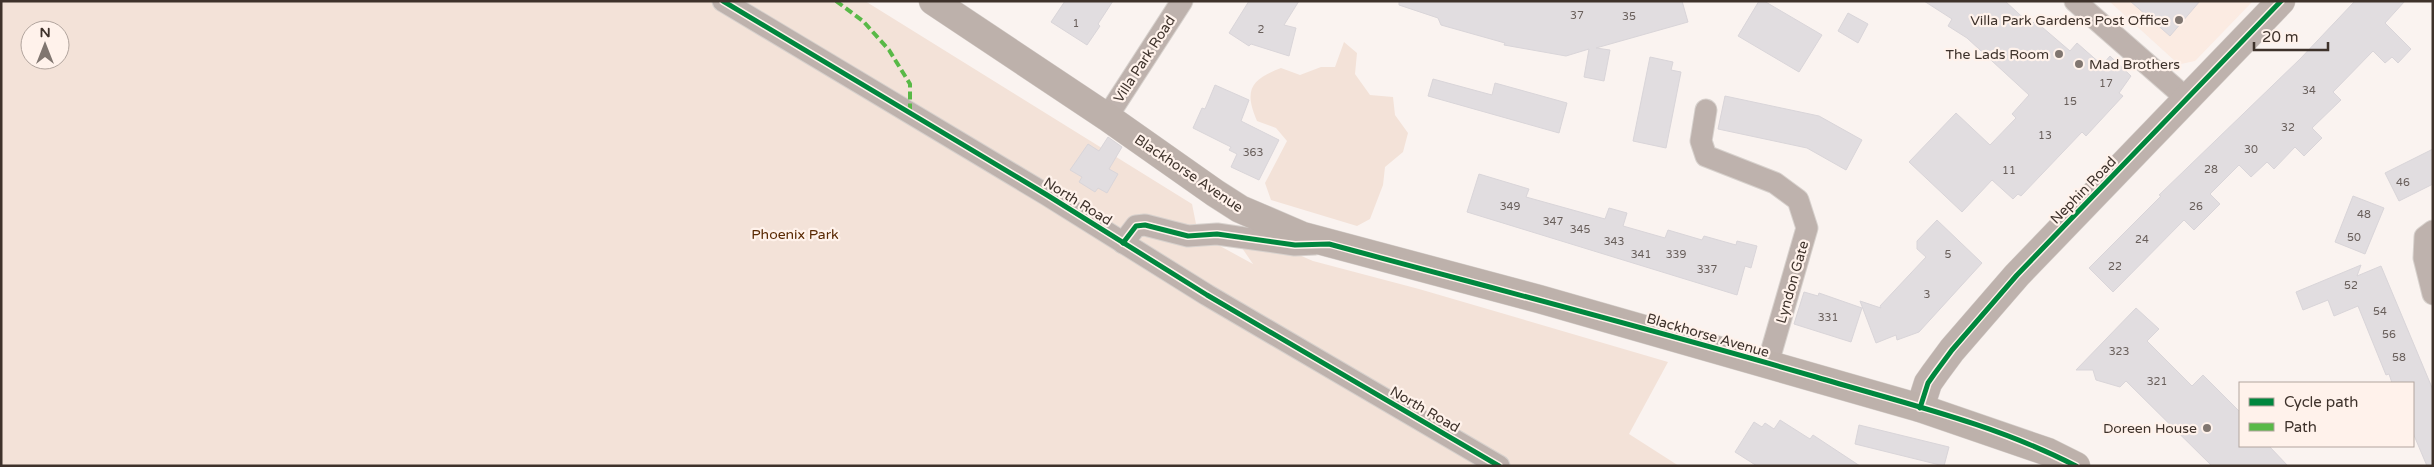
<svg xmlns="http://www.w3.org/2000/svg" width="2434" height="467" font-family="'Varela Round',sans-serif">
<rect width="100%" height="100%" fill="#faf3f0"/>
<polygon fill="#fbebe2" points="2109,1 2253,1 2195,61 2181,64 2175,61"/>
<g fill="#f3e2d8" fill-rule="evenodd">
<path d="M1 1H865L1192 204 1198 234 1253 264 1242 248 1267 241 1313 261 1419 289 1668 362 1629 434 1679 466H1ZM30 30H60V60H30Z"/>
<path d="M1344 42 1357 53 1355 74 1370 95 1393 97 1395 115 1408 133 1403 152 1385 167 1383 185 1370 219 1357 226 1271 200 1265 183 1287 141 1276 128 1257 121C1243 89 1252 79 1281 68L1300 75 1321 67H1335Z"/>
</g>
<g fill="#e1dde0" stroke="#d9d5d9">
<polygon points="1065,1 1113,1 1098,24 1100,26 1087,45 1051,22"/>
<polygon points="1249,1 1299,1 1284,25 1296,28 1289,56 1251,44 1249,46 1229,33"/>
<polygon points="1399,1 1682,1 1688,22 1596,48 1610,50 1604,81 1584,77 1589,49 1566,56 1504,45 1505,43 1441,25 1438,18 1399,5"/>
<polygon points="1759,1 1764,1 1822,35 1799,72 1738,36"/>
<polygon points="1924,1 2005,1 2031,25 2035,21 2070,51 2077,43 2102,65 2110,56 2131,76 2119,93 2123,96 2086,136 2082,132 2021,196 2018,194 2013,199 1992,180 1962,212 1909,162 1956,113 1990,145 2016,118 2012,114 2029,95 1967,38 1948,26 1952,19"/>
<polygon points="2130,1 2200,1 2170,36"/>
<polygon points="2355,1 2405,1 2385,23 2411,49 2398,63 2392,57 2385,63 2373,51 2333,92 2341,100 2312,128 2322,138 2304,156 2295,147 2274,169 2267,162 2251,177 2239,165 2210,194 2220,204 2194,230 2184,220 2113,292 2089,268 2161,196 2159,195 2300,59"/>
<polygon points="1848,13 1868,24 1858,43 1838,31"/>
<polygon points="1650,57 1673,62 1671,70 1681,72 1666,148 1633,141"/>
<polygon points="1433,79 1492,95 1495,83 1567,103 1559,133 1428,96"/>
<polygon points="1215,85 1249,100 1241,121 1279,140 1259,180 1231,167 1237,154 1229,150 1231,147 1193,128 1202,108 1205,109"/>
<polygon points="1725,96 1819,116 1862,140 1846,170 1807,148 1718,129"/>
<polygon points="1108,137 1122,147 1109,169 1118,174 1107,193 1098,188 1095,192 1079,182 1082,177 1070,170 1088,144 1099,151"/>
<polygon points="2433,149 2433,184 2399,201 2385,173"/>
<polygon points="1479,174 1529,189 1526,197 1605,219 1609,208 1627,213 1623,226 1665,238 1668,230 1702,240 1704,236 1736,245 1737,241 1757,246 1751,268 1745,266 1737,295 1467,212"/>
<polygon points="2353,196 2384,208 2365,254 2335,242"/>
<polygon points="1937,220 1982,263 1919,332 1897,340 1896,335 1876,343 1860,301 1881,308 1880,306 1926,257 1917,249 1917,241"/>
<polygon points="2361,265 2357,276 2381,266 2433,390 2433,466 2427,466 2413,433 2413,383 2392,383 2389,374 2386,375 2358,306 2334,316 2328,300 2303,310 2296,292"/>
<polygon points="1804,292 1818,296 1819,293 1862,308 1851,342 1794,324"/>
<polygon points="2136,308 2159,329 2147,341 2192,386 2203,375 2240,412 2240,446 2269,446 2288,466 2212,466 2126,381 2120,387 2096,380 2093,370 2076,370"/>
<polygon points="1780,420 1810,439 1813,435 1860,466 1757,466 1735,452 1754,422 1762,427 1765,423 1774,429"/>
<polygon points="1859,425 1949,447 1944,466 1855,444"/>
</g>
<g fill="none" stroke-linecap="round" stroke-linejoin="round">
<defs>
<g id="minor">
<polyline points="723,1 1047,195 1207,295 1499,466"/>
<polyline points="2075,1 2186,98"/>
<polyline points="1706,110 1701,141 1706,156 1775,183 1798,200 1807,228 1768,363"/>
<polyline points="1107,117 1182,1"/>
<polyline points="2433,231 2425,237 2424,258 2433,294"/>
<polyline points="1123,243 1136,226 1145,225 1188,236 1217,234 1295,245 1315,244"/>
</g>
<polyline id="tertiary" points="1920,408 1928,383 1935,373 1952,350 2017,275 2281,1"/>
<polyline id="secondary" points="933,1 1107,117 1215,193 1240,209 1303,236 1539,299 1920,408 2048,452 2076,466"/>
</defs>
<use href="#minor" stroke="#d7d1cd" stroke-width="23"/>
<use href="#tertiary" stroke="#d7d1cd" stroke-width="29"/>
<use href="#secondary" stroke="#d7d1cd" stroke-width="29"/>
<use href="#minor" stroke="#beb2ad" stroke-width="21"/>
<use href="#tertiary" stroke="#beb2ad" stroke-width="28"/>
<use href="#secondary" stroke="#bdb1ab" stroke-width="28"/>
<polyline stroke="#58b947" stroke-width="4" stroke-dasharray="8 4" stroke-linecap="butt" points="836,1 863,21 889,50 910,84 910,113"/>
<defs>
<g id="cycleway">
<polyline points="723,1 1047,195 1207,295 1499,466"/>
<path d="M1123 243 1136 226 1145 225 1188 236 1217 234 1295 245 1329 244C1492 288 1655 330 1816 377 1903 403 1995 424 2076 466"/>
<polyline points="1920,408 1928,383 1935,373 1952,350 2017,275 2281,1"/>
</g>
</defs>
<use href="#cycleway" stroke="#fff2eb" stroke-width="8"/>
<use href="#cycleway" stroke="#00873e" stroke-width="5"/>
</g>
<g fill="#807670" stroke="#fff2eb" stroke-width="2">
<circle cx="2179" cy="20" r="5"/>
<circle cx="2059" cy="54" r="5"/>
<circle cx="2079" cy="64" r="5"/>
<circle cx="2207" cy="428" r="5"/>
</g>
<g text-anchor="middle" stroke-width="4.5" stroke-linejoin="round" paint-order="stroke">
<g font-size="11" fill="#685e5a">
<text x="1577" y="19">37</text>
<text x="1629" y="20">35</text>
<text x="1076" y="27">1</text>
<text x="1261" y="33">2</text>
<text x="2106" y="87">17</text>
<text x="2309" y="94">34</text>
<text x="2070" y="105">15</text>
<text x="2288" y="131">32</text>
<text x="2045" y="139">13</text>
<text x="2251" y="153">30</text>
<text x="1253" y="156">363</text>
<text x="2211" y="173">28</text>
<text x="2009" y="174">11</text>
<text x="2403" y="186">46</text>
<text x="1510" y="210">349</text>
<text x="2196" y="210">26</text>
<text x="2364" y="218">48</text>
<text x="1553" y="225">347</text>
<text x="1580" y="233">345</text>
<text x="2354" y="241">50</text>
<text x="2142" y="243">24</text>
<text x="1614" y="245">343</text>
<text x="1641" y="258">341</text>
<text x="1676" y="258">339</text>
<text x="1948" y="258">5</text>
<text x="2115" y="270">22</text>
<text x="1707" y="273">337</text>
<text x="2351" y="289">52</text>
<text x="1927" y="298">3</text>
<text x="2380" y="315">54</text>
<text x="1828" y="321">331</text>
<text x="2389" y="338">56</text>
<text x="2119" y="355">323</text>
<text x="2399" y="361">58</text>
<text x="2157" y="385">321</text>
</g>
<g font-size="14" fill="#3e322b" stroke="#fff2eb" text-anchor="end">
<text x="2169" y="25">Villa Park Gardens Post Office</text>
<text x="2049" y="59">The Lads Room</text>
<text x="2089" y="69" text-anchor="start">Mad Brothers</text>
<text x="2197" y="433">Doreen House</text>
</g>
<g font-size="14" fill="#3e322b" stroke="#fff2eb">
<text transform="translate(1144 59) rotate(-57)" y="5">Villa Park Road</text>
<text transform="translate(1189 173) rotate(34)" y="5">Blackhorse Avenue</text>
<text transform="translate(2083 190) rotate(-46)" y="5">Nephin Road</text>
<text transform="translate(1078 201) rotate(32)" y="5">North Road</text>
<text transform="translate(1792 282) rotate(-74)" y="5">Lyndon Gate</text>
<text transform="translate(1708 335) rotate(16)" y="5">Blackhorse Avenue</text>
<text transform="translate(1425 409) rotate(30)" y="5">North Road</text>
</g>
<g font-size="14" fill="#5a2903" stroke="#fff2eb">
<text x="795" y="239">Phoenix Park</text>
</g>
</g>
<rect width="2434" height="467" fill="none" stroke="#3e322b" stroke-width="5"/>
<rect x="2239" y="382" width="175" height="65" fill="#fff2eb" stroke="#b2a59e"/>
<rect x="2249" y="398" width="25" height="8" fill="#00873e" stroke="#b2a59e"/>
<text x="2284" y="407" font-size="15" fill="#3e322b">Cycle path</text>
<rect x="2249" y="423" width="25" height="8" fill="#58b947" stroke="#b2a59e"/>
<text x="2284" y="432" font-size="15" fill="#3e322b">Path</text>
<g transform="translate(45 45)"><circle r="24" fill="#fff2eb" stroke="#b2a59e"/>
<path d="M0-4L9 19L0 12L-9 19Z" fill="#807670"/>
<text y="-8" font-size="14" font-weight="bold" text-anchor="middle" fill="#3e322b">N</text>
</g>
<path d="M2254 42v8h74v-8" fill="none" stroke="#3e322b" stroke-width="2.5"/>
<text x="2262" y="42" font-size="15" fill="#3e322b" stroke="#fff2eb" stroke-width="4" paint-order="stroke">20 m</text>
</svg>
